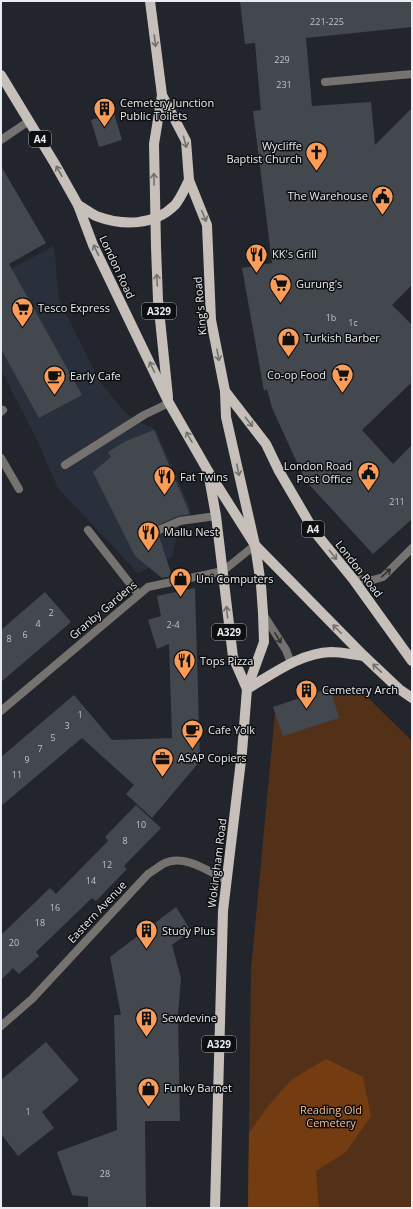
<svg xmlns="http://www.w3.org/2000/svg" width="413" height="1209" font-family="'Open Sans',sans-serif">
<rect width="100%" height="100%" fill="#22262c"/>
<polygon fill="#29303b" points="54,246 59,300 99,381 125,412 136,421 155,429 190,508 188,517 180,521 172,557 138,573 58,488 36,438 1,370 1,274"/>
<polygon fill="#533119" points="357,687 412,741 412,1208 248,1208 251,970 275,713 329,688 331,692"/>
<polygon fill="#743d11" points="326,1059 363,1077 371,1116 346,1152 316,1171 319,1208 248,1208 249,1133 266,1109 291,1080"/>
<g fill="#43484e">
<polygon points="240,1 412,1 412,27 306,38 312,106 371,102 375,145 412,108 412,285 392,305 412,325 412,382 362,430 393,464 412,445 412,519 373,554 305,480 272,408 267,389 264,391 242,268 272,263 253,111 261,110 255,43 245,44"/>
<polygon points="114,113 122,140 99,147 91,120"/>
<polygon points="1,166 46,243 9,264 82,395 39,418 1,349"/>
<polygon points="154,430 190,514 178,516 149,529 149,534 151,537 154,537 159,536 172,576 162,578 135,556 93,472 111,457 108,452 126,441"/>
<polygon points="195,588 200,761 152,818 126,794 134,785 82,738 1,806 1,757 74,695 112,740 172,738 169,644 157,649 148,620 161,616 157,596"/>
<polygon points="45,592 71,622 1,682 1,630"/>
<polygon points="330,688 339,718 283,736 273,707"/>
<polygon points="136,805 161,828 124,866 127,869 96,901 92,898 36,952 39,956 19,974 13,968 1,980 1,935 50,888 56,894 108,841 105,837"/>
<polygon points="176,907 191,931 172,945 181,978 178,1014 180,1121 145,1121 146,1208 88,1208 88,1197 72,1195 57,1152 117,1130 114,1015 121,1015 110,957"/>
<polygon points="46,1042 79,1080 42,1112 54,1128 18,1156 1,1134 1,1080"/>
</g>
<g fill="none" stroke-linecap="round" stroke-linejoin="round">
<g stroke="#75726f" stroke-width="8">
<polyline points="325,82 412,74"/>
<polyline points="1,412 3,410"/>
<polyline points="65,465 144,415 169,403"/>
<polyline points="88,530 138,594"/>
<polyline points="154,532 180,521 216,516"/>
<polyline points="263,614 286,650 291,663"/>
</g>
<g stroke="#75726f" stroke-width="8">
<polyline points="1,140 29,121"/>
<polyline points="1,458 19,489"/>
<polyline points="353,579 373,580 383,577 412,548"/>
<polyline points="1,711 148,587 223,571 255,545"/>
<path d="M1 1026 32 999 148 874C153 871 158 867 163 864 184 853 208 871 226 880"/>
</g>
<g stroke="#c6bfba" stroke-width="10">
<polyline points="150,1 162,95 154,144 156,247 158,300 168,397"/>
<polyline points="1,75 55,164 78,205 93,245 169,403 208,471 255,545 364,656 399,689 412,698"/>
<polyline points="162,95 186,141 189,180 207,225 211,320 225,391 226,417 255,545 261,585 263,613 264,642 247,689 242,752 223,911 215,1208"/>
<path d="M78 205C84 208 90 213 96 216 123 226 154 226 175 205 181 198 185 188 189 180"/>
<polyline points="225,391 266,444 279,471 314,531 353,579 412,661"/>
<polyline points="209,477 216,516 233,657 247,689"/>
<path d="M247 689C273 674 300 653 331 652 342 652 354 655 364 656"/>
</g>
</g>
<defs><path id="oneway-shaft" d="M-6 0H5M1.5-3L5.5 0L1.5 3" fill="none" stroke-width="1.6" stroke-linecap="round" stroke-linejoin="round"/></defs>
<g stroke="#73706e">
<use href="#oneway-shaft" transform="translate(155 41) rotate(83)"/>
<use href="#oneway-shaft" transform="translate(185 142) rotate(75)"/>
<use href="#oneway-shaft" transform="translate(59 171) rotate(-119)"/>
<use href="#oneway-shaft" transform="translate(154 179) rotate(-91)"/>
<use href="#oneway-shaft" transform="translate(204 216) rotate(67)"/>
<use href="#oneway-shaft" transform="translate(96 250) rotate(-115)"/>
<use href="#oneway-shaft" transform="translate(157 280) rotate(-93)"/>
<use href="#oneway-shaft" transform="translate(218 355) rotate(79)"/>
<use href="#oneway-shaft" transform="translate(152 367) rotate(-116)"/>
<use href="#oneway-shaft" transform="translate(249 422) rotate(52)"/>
<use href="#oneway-shaft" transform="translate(189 437) rotate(-120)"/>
<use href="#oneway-shaft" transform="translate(238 470) rotate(78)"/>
<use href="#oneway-shaft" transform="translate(333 555) rotate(51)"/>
<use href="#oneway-shaft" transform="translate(227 612) rotate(-96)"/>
<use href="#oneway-shaft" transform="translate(337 629) rotate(-135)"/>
<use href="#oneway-shaft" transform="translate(377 668) rotate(-137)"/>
</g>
<g stroke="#313232">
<use href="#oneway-shaft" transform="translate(386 573) rotate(-42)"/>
<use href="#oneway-shaft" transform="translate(278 638) rotate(59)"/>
</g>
<defs>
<symbol id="building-pin" viewBox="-11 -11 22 30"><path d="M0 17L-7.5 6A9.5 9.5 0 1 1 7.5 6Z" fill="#fd9c56" stroke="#0d0f11"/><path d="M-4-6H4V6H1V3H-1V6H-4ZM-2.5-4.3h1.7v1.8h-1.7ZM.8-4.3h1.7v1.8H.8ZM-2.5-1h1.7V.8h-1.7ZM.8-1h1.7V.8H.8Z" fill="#111"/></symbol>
<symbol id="church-pin" viewBox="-11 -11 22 30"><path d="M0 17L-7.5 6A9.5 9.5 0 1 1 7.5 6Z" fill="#fd9c56" stroke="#0d0f11"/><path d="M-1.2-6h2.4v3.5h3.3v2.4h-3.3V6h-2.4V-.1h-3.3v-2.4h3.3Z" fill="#111"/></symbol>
<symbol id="civic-pin" viewBox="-11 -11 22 30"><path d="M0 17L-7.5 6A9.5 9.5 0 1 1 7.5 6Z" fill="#fd9c56" stroke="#0d0f11"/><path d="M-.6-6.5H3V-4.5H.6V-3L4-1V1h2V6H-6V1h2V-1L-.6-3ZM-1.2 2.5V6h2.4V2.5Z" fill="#111"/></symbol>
<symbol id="restaurant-pin" viewBox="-11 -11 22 30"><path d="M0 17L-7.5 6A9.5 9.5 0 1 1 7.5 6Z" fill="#fd9c56" stroke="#0d0f11"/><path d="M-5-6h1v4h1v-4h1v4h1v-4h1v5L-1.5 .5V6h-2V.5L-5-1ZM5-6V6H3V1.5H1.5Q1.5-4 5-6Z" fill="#111"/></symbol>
<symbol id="supermarket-pin" viewBox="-11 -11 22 30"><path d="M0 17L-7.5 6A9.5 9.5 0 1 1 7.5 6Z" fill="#fd9c56" stroke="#0d0f11"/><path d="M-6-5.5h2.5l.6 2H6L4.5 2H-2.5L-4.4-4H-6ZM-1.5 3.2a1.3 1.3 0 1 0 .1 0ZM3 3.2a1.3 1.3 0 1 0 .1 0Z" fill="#111"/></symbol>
<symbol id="shop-pin" viewBox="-11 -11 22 30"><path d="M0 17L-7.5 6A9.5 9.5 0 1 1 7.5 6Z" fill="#fd9c56" stroke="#0d0f11"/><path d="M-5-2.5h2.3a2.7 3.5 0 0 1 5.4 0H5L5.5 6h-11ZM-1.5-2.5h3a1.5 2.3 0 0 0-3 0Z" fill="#111"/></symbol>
<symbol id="cafe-pin" viewBox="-11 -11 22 30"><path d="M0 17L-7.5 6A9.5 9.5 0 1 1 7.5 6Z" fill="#fd9c56" stroke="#0d0f11"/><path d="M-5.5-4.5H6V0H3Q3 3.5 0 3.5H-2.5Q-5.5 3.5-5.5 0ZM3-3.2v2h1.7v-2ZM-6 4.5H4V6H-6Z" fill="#111"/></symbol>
<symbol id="office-pin" viewBox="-11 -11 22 30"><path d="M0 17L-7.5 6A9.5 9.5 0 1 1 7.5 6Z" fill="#fd9c56" stroke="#0d0f11"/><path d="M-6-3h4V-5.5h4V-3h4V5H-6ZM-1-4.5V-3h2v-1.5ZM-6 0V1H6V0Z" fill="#111"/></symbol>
</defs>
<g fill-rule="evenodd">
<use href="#building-pin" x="92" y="96" width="25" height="34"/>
<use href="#church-pin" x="304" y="140" width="25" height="34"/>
<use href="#civic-pin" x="370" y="184" width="25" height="34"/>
<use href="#restaurant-pin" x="244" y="242" width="25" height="34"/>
<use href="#supermarket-pin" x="268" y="272" width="25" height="34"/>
<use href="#supermarket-pin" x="10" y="296" width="25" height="34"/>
<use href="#shop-pin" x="276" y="326" width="25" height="34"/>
<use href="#supermarket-pin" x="330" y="362" width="25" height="34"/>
<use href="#cafe-pin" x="42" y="364" width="25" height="34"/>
<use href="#civic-pin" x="356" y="460" width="25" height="34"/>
<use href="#restaurant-pin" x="152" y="464" width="25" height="34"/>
<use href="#restaurant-pin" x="136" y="520" width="25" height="34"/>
<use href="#shop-pin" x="168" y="566" width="25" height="34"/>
<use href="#restaurant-pin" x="172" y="648" width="25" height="34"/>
<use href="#building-pin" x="294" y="678" width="25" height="34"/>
<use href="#cafe-pin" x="180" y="718" width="25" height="34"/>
<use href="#office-pin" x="150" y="746" width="25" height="34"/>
<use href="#building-pin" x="134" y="918" width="25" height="34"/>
<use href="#building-pin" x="134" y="1006" width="25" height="34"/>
<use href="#shop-pin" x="136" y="1076" width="25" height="34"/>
</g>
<g text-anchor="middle" stroke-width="3" stroke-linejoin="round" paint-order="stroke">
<g font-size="9" fill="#bfc2c7">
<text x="327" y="25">221-225</text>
<text x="282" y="63">229</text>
<text x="284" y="88">231</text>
<text x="331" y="321">1b</text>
<text x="353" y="326">1c</text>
<text x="397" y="505">211</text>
<text x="51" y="616">2</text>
<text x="38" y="627">4</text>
<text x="173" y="628">2-4</text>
<text x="25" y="638">6</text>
<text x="9" y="642">8</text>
<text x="80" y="718">1</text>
<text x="67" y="729">3</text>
<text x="53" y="741">5</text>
<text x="40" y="752">7</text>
<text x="27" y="763">9</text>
<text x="17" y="778">11</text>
<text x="141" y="828">10</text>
<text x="125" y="844">8</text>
<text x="107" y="868">12</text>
<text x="91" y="884">14</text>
<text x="55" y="911">16</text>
<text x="40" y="926">18</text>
<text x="14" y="946">20</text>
<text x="28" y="1115">1</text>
<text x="105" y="1177">28</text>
</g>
<g fill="#0d0f11" stroke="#a6a9ac" stroke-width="1">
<rect x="29" y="131" width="22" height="16" rx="3"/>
<rect x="142" y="303" width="34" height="16" rx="3"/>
<rect x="302" y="521" width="22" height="16" rx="3"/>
<rect x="212" y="624" width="34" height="16" rx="3"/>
<rect x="202" y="1036" width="34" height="16" rx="3"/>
</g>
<g font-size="10" font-weight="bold" fill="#e8ebef">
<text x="40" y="143">A4</text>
<text x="159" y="315">A329</text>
<text x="313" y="533">A4</text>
<text x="229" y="636">A329</text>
<text x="219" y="1048">A329</text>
</g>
<g font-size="11" fill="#e8ebef" stroke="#0d0f11" text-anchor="start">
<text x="120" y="107">Cemetery Junction<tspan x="120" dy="13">Public Toilets</tspan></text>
<text x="302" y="150" text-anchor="end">Wycliffe<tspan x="302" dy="13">Baptist Church</tspan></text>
<text x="368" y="200" text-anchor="end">The Warehouse</text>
<text x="272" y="258">KK's Grill</text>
<text x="296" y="288">Gurung's</text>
<text x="38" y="312">Tesco Express</text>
<text x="304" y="342">Turkish Barber</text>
<text x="326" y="379" text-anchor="end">Co-op Food</text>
<text x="70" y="380">Early Cafe</text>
<text x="352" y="470" text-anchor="end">London Road<tspan x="352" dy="13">Post Office</tspan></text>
<text x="180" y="481">Fat Twins</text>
<text x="164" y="536">Mallu Nest</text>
<text x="196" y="583">Uni Computers</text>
<text x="200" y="665">Tops Pizza</text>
<text x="322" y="694">Cemetery Arch</text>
<text x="208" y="734">Cafe Yolk</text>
<text x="178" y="762">ASAP Copiers</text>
<text x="162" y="935">Study Plus</text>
<text x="162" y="1022">Sewdevine</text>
<text x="164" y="1092">Funky Barnet</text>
</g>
<g font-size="11" fill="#e8ebef" stroke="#0d0f11">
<text transform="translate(117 267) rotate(65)" y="4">London Road</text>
<text transform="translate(200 306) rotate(-95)" y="4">King's Road</text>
<text transform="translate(359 569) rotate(52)" y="4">London Road</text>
<text transform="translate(103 610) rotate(-40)" y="4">Granby Gardens</text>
<text transform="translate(217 863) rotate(-83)" y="4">Wokingham Road</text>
<text transform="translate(97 912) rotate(-47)" y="4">Eastern Avenue</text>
</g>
<g font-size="11" fill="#fcb88b" stroke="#0d0f11">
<text x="331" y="1114">Reading Old<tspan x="331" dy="13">Cemetery</tspan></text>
</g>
</g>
<rect width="413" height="1209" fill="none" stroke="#e8ebef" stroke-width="4"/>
</svg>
